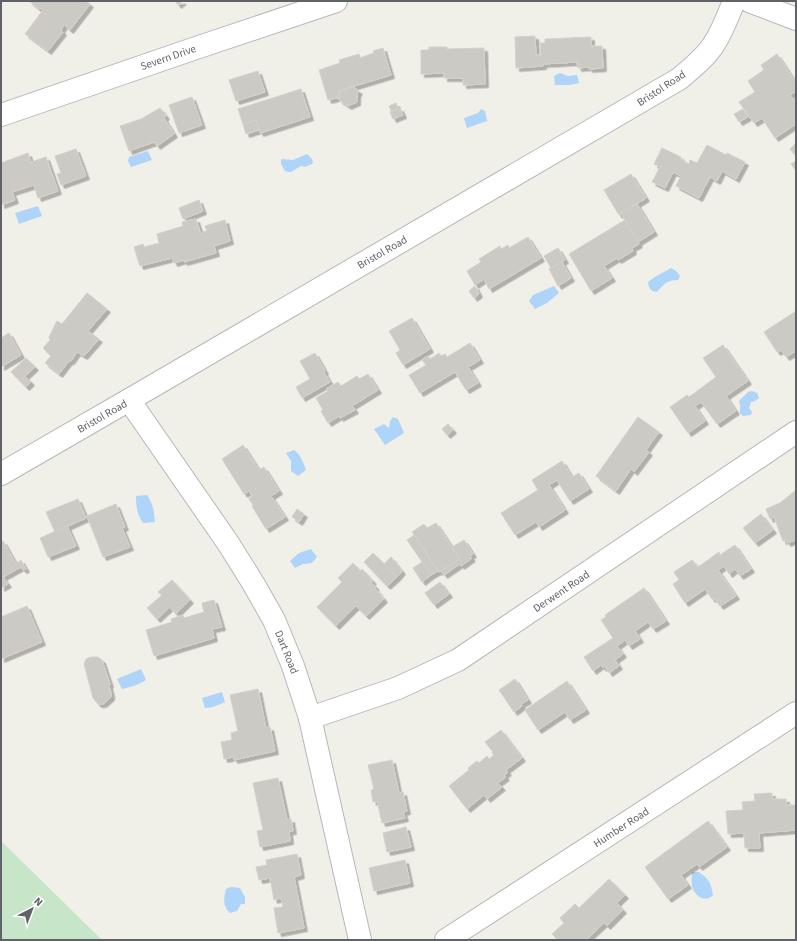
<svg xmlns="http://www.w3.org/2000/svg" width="797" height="941" font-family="'Source Sans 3',sans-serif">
<defs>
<filter id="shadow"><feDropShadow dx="3.5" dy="3.5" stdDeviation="0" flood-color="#0004"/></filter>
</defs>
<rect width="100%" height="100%" fill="#f0efe8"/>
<polygon fill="#c7e6c9" points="1,841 102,940 1,940"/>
<g fill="#afd4f9">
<polygon points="560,73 568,76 577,75 579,83 569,85 555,85 554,76"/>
<polygon points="481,109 485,111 487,121 467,128 464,118 478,113"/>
<polygon points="148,151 152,160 131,167 128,161 129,157"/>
<polygon points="307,154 312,159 313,162 312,164 305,167 301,166 291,172 288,172 285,171 281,164 281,160 282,159 293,160"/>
<polygon points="38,206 42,216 19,224 15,213"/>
<path d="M671 268 676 271 680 276 678 280C667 280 664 284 657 292L652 291 649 287 648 282C655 276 663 273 671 268Z"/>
<polygon points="554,286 559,293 547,303 535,309 529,301 533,295"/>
<polygon points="752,391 757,393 759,398 755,401 751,402 749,408 752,412 751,415 743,416 740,413 740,405 739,401 748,392"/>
<polygon points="393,417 398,419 404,433 385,445 374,429 384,424 389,428 390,421"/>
<path d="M294 450C301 455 303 462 306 470L298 476 291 471V461L286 453Z"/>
<path d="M147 495C153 504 154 511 155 522L143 523C137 514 136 507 136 496Z"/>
<polygon points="311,549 317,557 312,563 303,564 295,568 290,561 299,553"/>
<path d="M141 669 146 680C138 685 131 687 122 689L117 679Z"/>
<polygon points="222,692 225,702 213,707 205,708 202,698"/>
<path d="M692 872H699C702 875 705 876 707 879 711 883 712 890 713 895 705 904 693 895 692 885 691 881 692 876 692 872Z"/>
<path d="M231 887 240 888 245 897V904H241L237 911 230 913C222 906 224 898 226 889Z"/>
</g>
<g fill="#cccac4" stroke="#d5d1c7" filter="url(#shadow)">
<polygon points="29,1 86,1 90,4 70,30 64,25 61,30 63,32 48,51 25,34 43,10 40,8 39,9"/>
<polygon points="175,1 183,1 178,5"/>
<polygon points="535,36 536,55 541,55 540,43 545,43 545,39 591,37 591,46 602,46 603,68 589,69 589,67 578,68 577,62 543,64 543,66 516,68 515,37"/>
<polygon points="429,47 447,47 447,49 484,48 485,84 463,85 463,78 444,78 444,73 421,74 421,50 429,50"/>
<polygon points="383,48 391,75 338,91 340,97 328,100 319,70 340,63 339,60 359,54 360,58 374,53 373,51"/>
<polygon points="777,54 796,83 796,91 790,95 796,103 796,124 775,138 762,118 754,123 739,102 755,92 748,81 764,70 761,65"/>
<polygon points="258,71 265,92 236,101 229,80"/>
<polygon points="353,87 359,91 357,94 357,102 348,106 339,100 340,91"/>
<polygon points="301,89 310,117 260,133 256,120 243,124 238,109"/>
<polygon points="192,97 202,125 179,133 169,105"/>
<polygon points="396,103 398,109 391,111 389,106"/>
<polygon points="160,108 166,116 164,118 174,134 157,146 154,142 129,151 120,126 141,119"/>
<polygon points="400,108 403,115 393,119 390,112"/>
<polygon points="743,109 748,117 739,122 734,114"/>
<polygon points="256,120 259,130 246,134 243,124"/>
<polygon points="795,144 796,146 796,152 794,154 790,149"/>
<polygon points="707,145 726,155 727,153 745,162 736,179 722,171 717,181 710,177 699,198 676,186 681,176 673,172 665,188 652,182 660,167 654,164 662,148 681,157 680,159 689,164 690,160 697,163"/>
<polygon points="76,149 86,176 61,185 57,174 61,173 55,156"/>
<polygon points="28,153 31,162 46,157 58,191 38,198 34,185 12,192 15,200 1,205 1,163"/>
<polygon points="796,161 796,171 791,164"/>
<polygon points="631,174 646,198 619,215 604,190"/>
<polygon points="199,200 203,211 183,219 179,208"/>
<polygon points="637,204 654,232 638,242 621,213"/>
<polygon points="196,219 201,235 203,233 203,232 207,231 205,226 225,220 230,241 214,246 216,253 184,262 184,260 174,263 172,258 140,266 134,247 143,244 144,247 159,243 157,234 183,226 182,222"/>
<polygon points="625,220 639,244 632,248 633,251 618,260 617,258 604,266 612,278 591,291 569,254"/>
<polygon points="528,237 541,258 489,289 484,279 475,285 467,271 481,262 479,259 500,246 501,249 508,245 509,248"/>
<polygon points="558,248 565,260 551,268 544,256"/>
<polygon points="562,262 571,278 558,286 549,269"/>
<polygon points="475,286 479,294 474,298 469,291"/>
<polygon points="87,293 107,309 88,331 99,339 84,356 77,352 71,361 69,361 59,374 45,363 51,356 43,348 50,340 49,337 57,321 62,324"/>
<polygon points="796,311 796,339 795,340 796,342 796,351 786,357 781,350 777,352 764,332"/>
<polygon points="412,318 430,349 403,365 396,353 400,350 389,331"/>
<polygon points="9,333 21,355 1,367 1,338"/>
<polygon points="470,343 480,360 468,367 478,383 466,390 455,372 420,393 409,375 426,365 422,360 428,356 430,359 439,353 441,356 445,354 447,357"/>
<polygon points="723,345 748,381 726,396 736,411 717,424 701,402 695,406 705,421 688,433 670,407 687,395 689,397 716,377 703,358"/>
<polygon points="315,353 325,371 324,372 330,382 302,398 296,387 310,379 300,361"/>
<polygon points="26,358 35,367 20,381 11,372"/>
<polygon points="368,374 378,390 352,406 355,410 340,418 339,416 328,423 321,411 323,410 316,398 328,391 326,389 338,382 341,386 357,376 359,379"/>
<polygon points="25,376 31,382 26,387 20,381"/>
<polygon points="638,417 659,432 646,450 649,452 634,472 631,469 616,491 596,476"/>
<polygon points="448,424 453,430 447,435 442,429"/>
<polygon points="243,445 259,470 264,467 279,491 271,496 285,517 266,529 252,506 253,505 249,499 252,496 249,491 244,494 222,459"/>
<polygon points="562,461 572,477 579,473 589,489 570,501 557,480 549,485 565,510 539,527 536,522 515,535 501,513 538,490 532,480"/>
<polygon points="796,490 796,540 787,543 786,540 783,541 774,517 770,519 766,509 780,503"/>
<polygon points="78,499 86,518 55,532 46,512"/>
<polygon points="116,504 125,527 122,528 130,547 103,557 87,516"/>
<polygon points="297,509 304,514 299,522 292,517"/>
<polygon points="761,514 773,530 755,543 743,528"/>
<polygon points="436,523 460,559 439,572 412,532 424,524 427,528"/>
<polygon points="67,526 76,546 48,557 40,538"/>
<polygon points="414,535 438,571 431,575 407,540"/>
<polygon points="464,540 473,554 470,556 472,558 461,566 460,564 444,575 441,571 460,559 452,547"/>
<polygon points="3,541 16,564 21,560 26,569 23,570 21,567 3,577 8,584 1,588 1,542"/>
<polygon points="735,545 751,569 740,576 735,569 729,574 724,566 718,570 736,596 720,606 714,598 712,599 705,589 685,603 673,584 679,580 674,572 692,560 698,567 719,552 720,555"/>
<polygon points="373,553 397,577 387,586 364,562"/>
<polygon points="391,557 402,571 397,577 384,564"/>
<polygon points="422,562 431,575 422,582 413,568"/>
<polygon points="353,563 360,571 362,569 373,581 371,582 376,587 375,588 384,599 366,616 356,606 336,626 317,607 342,582 338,578"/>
<polygon points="172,580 190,600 176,614 170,607 157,619 147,608 162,595 158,592"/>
<polygon points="440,582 449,594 434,605 425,593"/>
<polygon points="644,588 666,621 653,629 648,622 635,631 640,639 629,646 625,640 617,646 623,654 615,660 619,666 609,673 605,666 603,668 601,665 593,671 584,657 613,638 601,620 606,617 605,615"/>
<polygon points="214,600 222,627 212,629 214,638 154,656 146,630 172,622 171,619 183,615 184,618 204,612 202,603"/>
<polygon points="27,606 42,642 1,659 1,617"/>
<polygon points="91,657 98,657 102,660 110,684 109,686 111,693 111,697 103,704 98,704 93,698 84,664 86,659"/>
<polygon points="515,679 528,700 521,704 522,706 514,712 499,690"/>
<polygon points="567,681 586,710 570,720 565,712 538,730 525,710"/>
<polygon points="258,689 266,728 270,727 275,751 234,760 234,757 224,759 221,742 232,740 231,733 238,731 230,695"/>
<polygon points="501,730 522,758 506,770 508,772 504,775 506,777 498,783 502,787 487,799 484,795 467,809 449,786 469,770 468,768 477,761 479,763 487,756 489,759 494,755 492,753 493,752 485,742"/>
<polygon points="392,760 399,793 403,792 407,811 403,812 405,818 382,823 377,801 373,802 371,790 374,789 368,765"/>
<polygon points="278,778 287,820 291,819 293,831 289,831 290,841 260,847 257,831 263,830 253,783"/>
<polygon points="772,793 772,799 786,799 786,805 796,805 796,830 759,833 760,848 745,848 744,833 728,834 726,811 743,810 742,802 755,801 754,794"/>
<polygon points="708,821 727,847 699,867 697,864 681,875 688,885 668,899 645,867"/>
<polygon points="406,827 411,847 387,852 383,833"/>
<polygon points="297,854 301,875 294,877 304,928 278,933 274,908 283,907 281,898 274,900 270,878 259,880 256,867 267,865 266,860"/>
<polygon points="405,860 410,883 374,891 369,868"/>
<polygon points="609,879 625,895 617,903 623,910 607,926 604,923 586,940 558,940 552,934 564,923 560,918 575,904 579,908"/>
</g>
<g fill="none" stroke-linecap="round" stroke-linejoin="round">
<defs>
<g id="minor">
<polyline points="749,1 796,19"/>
<polyline points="1,115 193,49 336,1"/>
<polyline points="129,400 228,543 253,583 274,620 293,666 310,718 360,940"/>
<path d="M1 474 129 400 679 79C691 69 706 57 714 44 723 30 728 16 734 1"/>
<polyline points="310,718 398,688 458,660 796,432"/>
<polyline points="446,940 796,713"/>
</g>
</defs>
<use href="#minor" stroke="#b5b7bb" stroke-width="24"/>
<use href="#minor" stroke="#fff" stroke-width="22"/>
</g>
<g text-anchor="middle" stroke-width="3.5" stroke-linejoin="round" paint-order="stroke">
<g font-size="11" fill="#5f6267" stroke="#fff">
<text transform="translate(168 57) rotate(-19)" y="4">Severn Drive</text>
<text transform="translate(661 88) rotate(-33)" y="4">Bristol Road</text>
<text transform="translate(382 252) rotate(-30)" y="4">Bristol Road</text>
<text transform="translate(102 416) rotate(-30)" y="4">Bristol Road</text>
<text transform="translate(561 591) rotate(-34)" y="4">Derwent Road</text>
<text transform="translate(287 652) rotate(68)" y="4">Dart Road</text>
<text transform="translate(621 827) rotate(-33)" y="4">Humber Road</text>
</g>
</g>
<rect width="797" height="941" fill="none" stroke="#5f6267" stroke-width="4"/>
<g transform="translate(32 909) rotate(42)" stroke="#ffffff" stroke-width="3" paint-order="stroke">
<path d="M0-3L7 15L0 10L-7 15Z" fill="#5f6267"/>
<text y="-6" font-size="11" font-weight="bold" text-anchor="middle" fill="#5f6267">N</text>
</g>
</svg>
